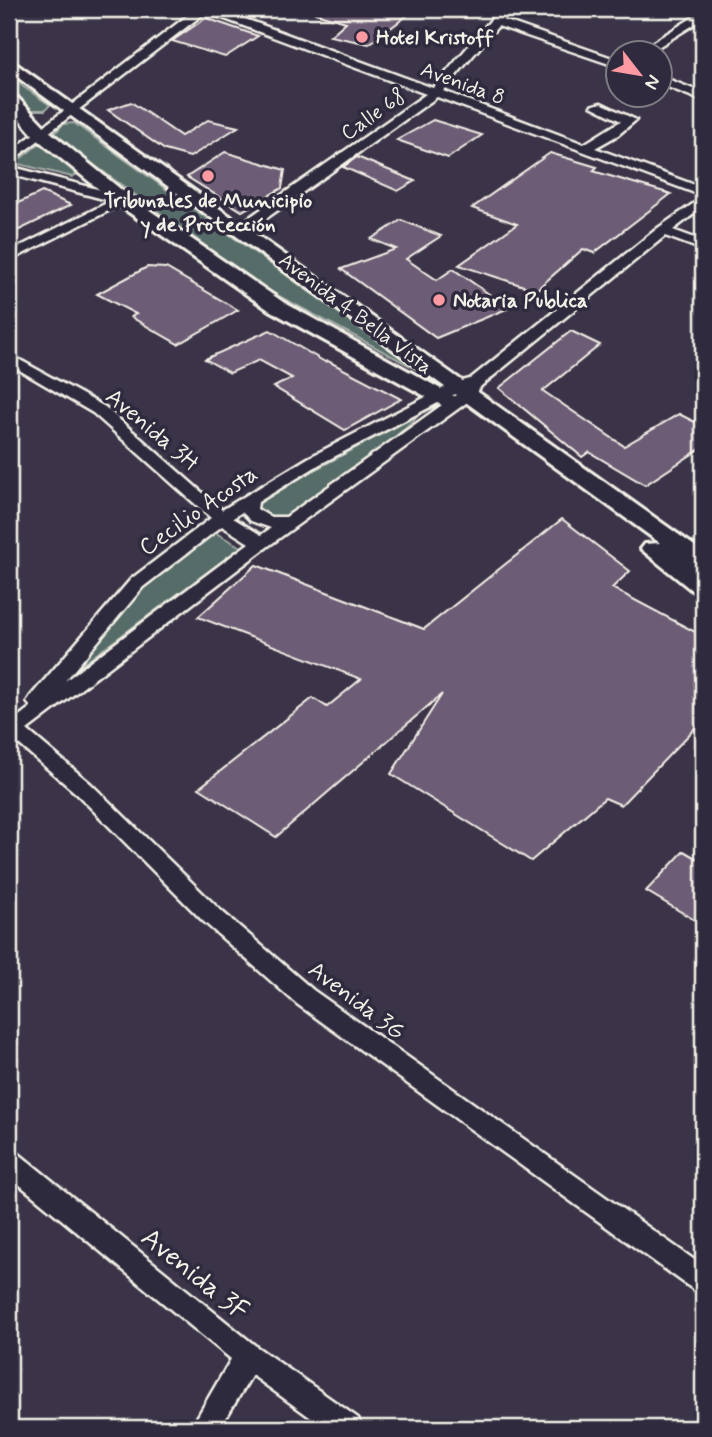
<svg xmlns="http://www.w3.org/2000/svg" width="712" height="1437" font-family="Mynerve,sans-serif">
<rect width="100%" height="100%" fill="#3b3448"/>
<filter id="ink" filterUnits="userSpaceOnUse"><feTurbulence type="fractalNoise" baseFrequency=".0143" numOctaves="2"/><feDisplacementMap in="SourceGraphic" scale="14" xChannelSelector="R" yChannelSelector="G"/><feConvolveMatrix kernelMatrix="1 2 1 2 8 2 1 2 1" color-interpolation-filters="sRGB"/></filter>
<g filter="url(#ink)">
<g fill="#566c67" stroke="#a5aea8" stroke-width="2">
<polygon points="9,77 50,105 45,110 32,110 9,86"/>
<polygon points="74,123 420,371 260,286 53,135 63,124"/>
<polygon points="40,143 79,173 72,177 15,163"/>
<polygon points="421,413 393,439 288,516 268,518 258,512 256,501"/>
<polygon points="214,532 241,547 71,673 143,586"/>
</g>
<g fill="#6d5b75" stroke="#f4f1e8" stroke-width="2">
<polygon points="316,9 416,9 369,44 330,36 346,22 315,13"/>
<polygon points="206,18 258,36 225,57 172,41"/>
<polygon points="131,102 181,136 208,120 238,127 190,157 165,150 108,110"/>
<polygon points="433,120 482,135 448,158 397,140"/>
<polygon points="225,152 285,170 282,188 242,211 187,177"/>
<polygon points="550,153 597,167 593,171 671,194 594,253 583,249 536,290 459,265 517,224 472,208"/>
<polygon points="357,157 415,181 398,191 343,167"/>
<polygon points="42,192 71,205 9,235 9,207"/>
<polygon points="401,220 441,236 406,259 437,280 453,269 509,308 436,338 341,269 396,249 371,239"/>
<polygon points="147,267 166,268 238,310 178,344 131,317 136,314 97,294"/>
<polygon points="270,330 325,362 328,361 401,399 345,430 274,387 292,378 259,360 230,373 205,359"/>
<polygon points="571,331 600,345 543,391 624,446 679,414 703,426 703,447 645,485 589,452 582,457 499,388"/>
<polygon points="562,519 630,571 612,588 703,636 703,720 621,805 605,798 531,861 391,774 442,694 276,837 199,788 313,698 327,707 361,679 198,617 256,565 424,629"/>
<polygon points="684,851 703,862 703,925 646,891"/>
</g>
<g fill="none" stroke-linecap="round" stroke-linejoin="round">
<defs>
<g id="street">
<polygon points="196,9 218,9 433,88 500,9 511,9 503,20 618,60 618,67 498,26 443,91 584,144 621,121 591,106 601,103 636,120 618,135 595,148 703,188 703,196 437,97 247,232 237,232 237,226 426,94 206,12 9,163 9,153"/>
<polygon points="703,11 703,19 650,52 637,52"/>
<polygon points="660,76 703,93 703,101 660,84"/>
<polygon points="9,166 128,197 130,200 9,261 9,252 111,201 9,174"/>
<path d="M703 197V207L673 230 703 241V250L665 236 481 386 473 398 267 547 27 730 91 784 219 909 313 990 703 1266V1293L694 1290 297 1004 203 921 77 794 13 739 9 740V718L14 720 31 707 27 702 30 697 131 579 211 518 93 413 9 364V354L105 407 222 510 308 458 451 384 470 379 658 228ZM463 390 286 517H270L257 509 258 502 320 464ZM242 512 251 521 271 528 261 535 233 518ZM222 526 249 543 65 681 143 587Z"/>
<polygon points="9,1150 18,1153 257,1347 358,1418 362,1428 325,1428 252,1375 220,1428 191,1428 231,1359 9,1176"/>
</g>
<g id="secondary">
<polygon points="9,59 703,552 703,571 695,569 703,574 703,594 694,592 641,549 645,544 660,543 9,71"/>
<polygon points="9,93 15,95 49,131 129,196 283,302 459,399 463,403 459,407 445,407 269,310 117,204 37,139 9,107"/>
</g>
</defs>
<use href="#street" stroke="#f4f1e8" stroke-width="5"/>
<use href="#secondary" stroke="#f4f1e8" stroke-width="6"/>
<use href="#street" fill="#2f2a3d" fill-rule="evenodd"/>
<use href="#secondary" fill="#2f2a3d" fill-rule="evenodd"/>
</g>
</g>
<g fill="#ff9aa2" stroke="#2f2a3d" stroke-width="2.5">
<circle cx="362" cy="37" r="7"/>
<circle cx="208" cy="176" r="7"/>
<circle cx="439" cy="300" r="7"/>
</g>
<g text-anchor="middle" stroke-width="7" stroke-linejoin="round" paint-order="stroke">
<g font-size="21" font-weight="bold" fill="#f4f1e8" stroke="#2f2a3d" text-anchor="start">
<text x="376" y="44">Hotel Kristoff</text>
<text x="208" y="207" text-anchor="middle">Tribunales de Municipio<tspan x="208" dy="24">y de Protección</tspan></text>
<text x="453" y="307">Notaria Publica</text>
</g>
<g font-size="21" fill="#f4f1e8" stroke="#2f2a3d">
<text transform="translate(463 83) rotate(20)" y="7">Avenida 8</text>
<text transform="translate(373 114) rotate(-35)" y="7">Calle 68</text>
<text transform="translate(356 313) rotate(37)" y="7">Avenida 4 Bella Vista</text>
</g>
<g font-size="24" fill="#f4f1e8" stroke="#2f2a3d">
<text transform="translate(153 429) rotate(40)" y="8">Avenida 3H</text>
<text transform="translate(198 510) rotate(-35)" y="8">Cecilio Acosta</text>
<text transform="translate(357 1000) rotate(37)" y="8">Avenida 3G</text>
</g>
<g font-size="28" fill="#f4f1e8" stroke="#2f2a3d">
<text transform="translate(196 1273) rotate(39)" y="10">Avenida 3F</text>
</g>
</g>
<rect width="712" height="1437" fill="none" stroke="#2f2a3d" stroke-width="35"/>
<rect x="18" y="18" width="677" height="1402" fill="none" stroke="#f4f1e8" stroke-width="2.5" filter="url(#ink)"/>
<g transform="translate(639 74) rotate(121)"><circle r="33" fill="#2f2a3d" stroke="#7e7a81" stroke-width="2"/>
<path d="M0-5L12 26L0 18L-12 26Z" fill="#ff9aa2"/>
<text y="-10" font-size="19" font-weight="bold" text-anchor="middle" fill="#f4f1e8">N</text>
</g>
</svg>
